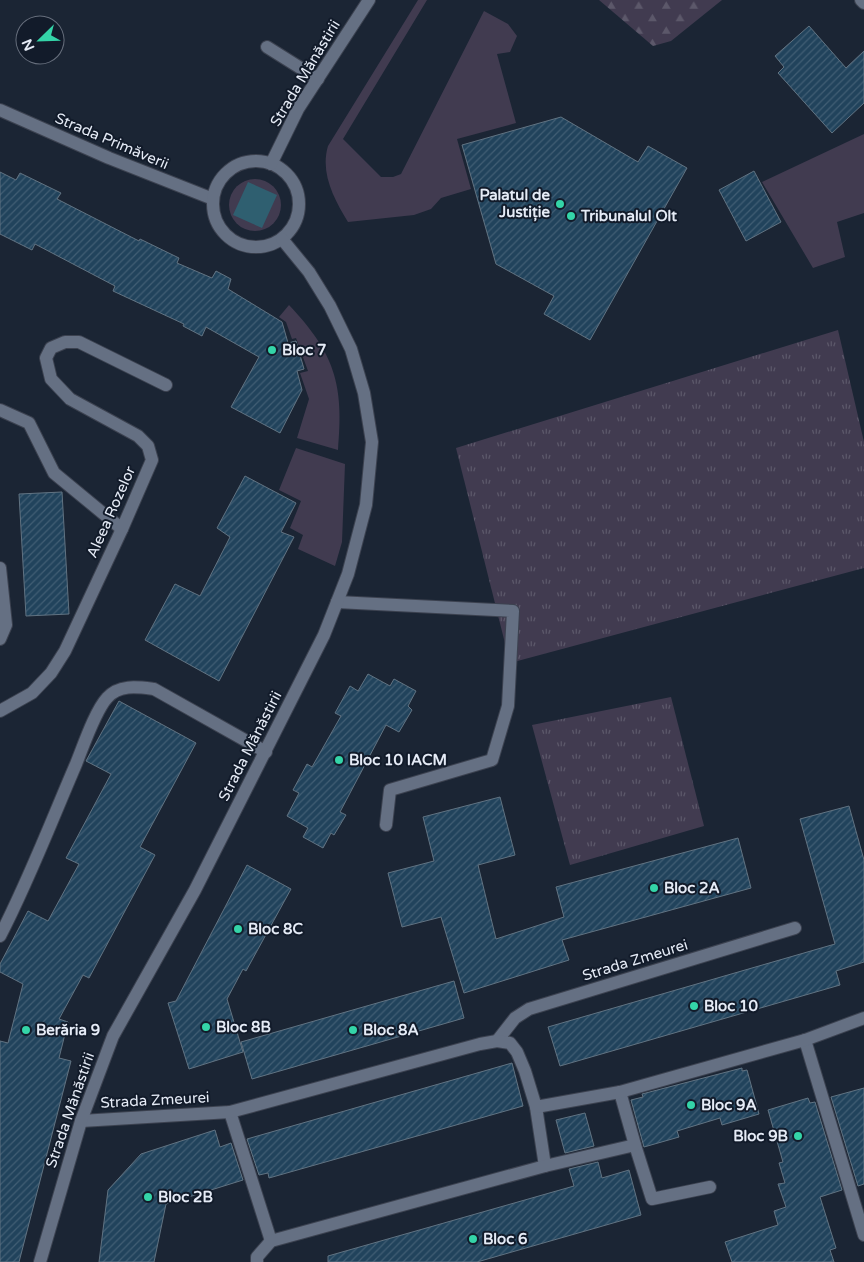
<svg xmlns="http://www.w3.org/2000/svg" width="864" height="1262" font-family="'Varela Round',sans-serif">
<defs>
<pattern id="forest-firs" width="22" height="20" patternUnits="userSpaceOnUse" patternTransform="scale(1.25)"><rect width="22" height="20" fill="#413b50"/><path d="M5 1l3.5 6h-7zM16 11l3.5 6h-7z" fill="#5c586a"/></pattern>
<pattern id="park-tufts" width="24" height="20" patternUnits="userSpaceOnUse" patternTransform="scale(1.25)"><rect width="24" height="20" fill="#413b50"/><path d="M3 7l-1-3M5 7V3M7 7l1-3M15 17l-1-3M17 17v-4M19 17l1-3" fill="none" stroke="#5c586a"/></pattern>
<pattern id="building-hatch" width="6" height="6" patternUnits="userSpaceOnUse" patternTransform="scale(1.25)"><rect width="6" height="6" fill="#21435c"/><path d="M-1 1l2-2M0 6l6-6M5 7l2-2" fill="none" stroke="#415e74"/></pattern>
</defs>
<rect width="100%" height="100%" fill="#1b2534"/>
<g fill="#413b50">
<path d="M418 0H427L343 139 381 177H393L401 174 484 11 508 24 517 36 510 52 497 54 516 123 457 139 471 189 441 198 431 209 414 215 348 222C334 199 320 173 328 146Z"/>
<polygon points="864,134 864,213 837,222 845,257 813,268 762,182"/>
<circle cx="255" cy="205" r="26"/>
<path d="M289 305C335 354 344 384 338 450L297 438 309 399 300 373 308 371 296 338 292 339 286 322 279 317Z"/>
<polygon points="296,448 345,464 342,542 335,566 298,549 303,535 290,528 301,501 279,490"/>
</g>
<polygon fill="url(#forest-firs)" points="599,0 722,0 671,41 653,46"/>
<g fill="url(#park-tufts)">
<polygon points="838,330 864,442 864,568 510,663 456,448"/>
<polygon points="671,697 704,826 570,865 532,725"/>
</g>
<polygon fill="#2f5f70" points="248,182 277,195 262,228 233,215"/>
<g fill="url(#building-hatch)" stroke="#617382">
<polygon points="809,26 846,68 864,51 864,103 832,133 778,73 784,67 775,56"/>
<polygon points="561,117 638,162 648,146 687,168 590,340 544,314 554,296 496,264 462,145"/>
<polygon points="754,171 781,222 746,241 719,190"/>
<polygon points="0,172 16,180 20,173 61,193 57,199 139,241 140,239 179,258 177,263 212,278 216,271 231,279 228,289 282,322 288,343 296,341 304,369 297,371 302,390 280,433 231,407 259,357 206,327 202,336 183,326 184,324 113,291 115,286 35,244 32,250 0,234"/>
<polygon points="245,476 296,503 281,532 294,537 219,681 145,640 175,584 200,596 230,537 217,528"/>
<polygon points="62,492 69,614 26,616 19,494"/>
<polygon points="368,674 390,686 394,679 416,691 408,706 412,710 399,732 386,725 340,812 346,815 334,835 331,833 323,848 303,837 308,828 287,816 299,793 293,790 307,764 312,767 341,716 335,713 350,686 358,691"/>
<polygon points="119,701 196,743 140,847 155,855 89,978 83,975 59,1019 68,1022 59,1058 71,1061 19,1262 0,1262 0,1041 8,1043 23,984 0,972 0,964 28,911 48,921 79,864 66,858 111,774 86,761"/>
<polygon points="500,797 515,855 478,865 496,939 564,917 556,887 738,838 751,888 562,940 569,960 464,993 441,917 402,927 388,873 434,861 423,817"/>
<polygon points="849,806 864,860 864,962 836,971 840,985 560,1066 548,1027 835,944 800,819"/>
<polygon points="247,865 291,889 246,971 243,969 227,999 243,1052 189,1069 168,1003 176,1001"/>
<polygon points="454,981 464,1018 252,1079 241,1042"/>
<polygon points="512,1063 523,1106 269,1178 268,1173 259,1175 247,1139"/>
<polygon points="742,1068 742,1071 747,1070 759,1114 722,1125 720,1118 677,1131 679,1137 644,1147 631,1100 643,1097 642,1094"/>
<polygon points="864,1088 864,1184 858,1186 831,1097"/>
<polygon points="808,1098 810,1103 815,1102 842,1190 820,1197 836,1248 830,1250 834,1262 732,1262 725,1242 778,1225 774,1211 786,1207 778,1184 785,1183 779,1163 783,1162 768,1110"/>
<polygon points="585,1113 594,1146 565,1153 556,1120"/>
<polygon points="215,1130 220,1147 231,1143 243,1180 166,1204 154,1262 99,1262 108,1190 141,1154"/>
<polygon points="598,1162 602,1178 629,1170 641,1215 477,1262 328,1262 328,1256 574,1186 569,1169"/>
</g>
<g fill="none" stroke-linecap="round" stroke-linejoin="round">
<defs>
<g id="service">
<polyline points="267,47 318,79"/>
<polyline points="0,410 29,423 54,473 122,529"/>
<polyline points="0,568 6,625 0,639"/>
<polyline points="337,602 513,611 508,706 492,760 390,790 386,825"/>
<polyline points="0,711 32,693 51,673 65,651 122,529 152,460 148,446 138,436 70,399 51,379 46,358 51,348 65,342 79,342 166,385"/>
<path d="M0 936C29 880 51 822 76 764 83 747 95 711 107 698 119 684 138 687 154 689L266 752"/>
<polyline points="497,1041 515,1018 529,1009 795,928"/>
<polyline points="536,1107 545,1166"/>
<polyline points="230,1112 271,1241"/>
<polyline points="635,1145 652,1199 710,1187"/>
<polyline points="257,1262 257,1257 271,1241 545,1166 635,1145 620,1092"/>
</g>
<g id="minor">
<polyline points="861,0 864,3"/>
<polyline points="805,1040 864,1235"/>
<polyline points="81,1121 230,1112 480,1044 497,1041 510,1043 517,1052 525,1071 536,1107 620,1092 805,1040 864,1018"/>
</g>
<g id="tertiary">
<polyline points="0,110 109,158 213,199"/>
<circle cx="256" cy="204" r="43"/>
<polyline points="271,164 298,109 369,0"/>
<polyline points="40,1262 81,1121 113,1036 195,890 324,635 348,574 366,505 372,442 364,393 351,349 330,306 309,272 282,239"/>
</g>
</defs>
<use href="#service" stroke="#3c4250" stroke-width="14"/>
<use href="#minor" stroke="#3c4250" stroke-width="14"/>
<use href="#tertiary" stroke="#3c4250" stroke-width="14"/>
<use href="#service" stroke="#657083" stroke-width="12"/>
<use href="#minor" stroke="#657083" stroke-width="12"/>
<use href="#tertiary" stroke="#657083" stroke-width="12"/>
</g>
<g fill="#34d4a8" stroke="#121b2a" stroke-width="2">
<circle cx="560" cy="204" r="5"/>
<circle cx="571" cy="216" r="5"/>
<circle cx="272" cy="350" r="5"/>
<circle cx="339" cy="760" r="5"/>
<circle cx="654" cy="888" r="5"/>
<circle cx="238" cy="929" r="5"/>
<circle cx="694" cy="1006" r="5"/>
<circle cx="206" cy="1027" r="5"/>
<circle cx="26" cy="1030" r="5"/>
<circle cx="353" cy="1030" r="5"/>
<circle cx="691" cy="1105" r="5"/>
<circle cx="798" cy="1136" r="5"/>
<circle cx="148" cy="1197" r="5"/>
<circle cx="473" cy="1239" r="5"/>
</g>
<g text-anchor="middle" stroke-width="4" stroke-linejoin="round" paint-order="stroke">
<g font-size="15" fill="#e5ebf6" stroke="#121b2a">
<text transform="translate(305 73) rotate(-59)" y="5">Strada Mănăstirii</text>
<text transform="translate(112 141) rotate(23)" y="5">Strada Primăverii</text>
<text transform="translate(111 512) rotate(-66)" y="5">Aleea Rozelor</text>
<text transform="translate(250 746) rotate(-63)" y="5">Strada Mănăstirii</text>
<text transform="translate(635 960) rotate(-17)" y="5">Strada Zmeurei</text>
<text transform="translate(155 1100) rotate(-3)" y="5">Strada Zmeurei</text>
<text transform="translate(70 1110) rotate(-71)" y="5">Strada Mănăstirii</text>
</g>
<g font-size="15" font-weight="bold" fill="#e5ebf6" stroke="#121b2a" text-anchor="start">
<text x="550" y="200" text-anchor="end">Palatul de<tspan x="550" dy="17">Justiție</tspan></text>
<text x="581" y="221">Tribunalul Olt</text>
<text x="282" y="355">Bloc 7</text>
<text x="349" y="765">Bloc 10 IACM</text>
<text x="664" y="893">Bloc 2A</text>
<text x="248" y="934">Bloc 8C</text>
<text x="704" y="1011">Bloc 10</text>
<text x="216" y="1032">Bloc 8B</text>
<text x="36" y="1035">Berăria 9</text>
<text x="363" y="1035">Bloc 8A</text>
<text x="701" y="1110">Bloc 9A</text>
<text x="788" y="1141" text-anchor="end">Bloc 9B</text>
<text x="158" y="1202">Bloc 2B</text>
<text x="483" y="1244">Bloc 6</text>
</g>
</g>
<g transform="translate(40 40) rotate(247)"><circle r="24" fill="#121b2a" stroke="#666e7c"/>
<path d="M0-4L9 19L0 12L-9 19Z" fill="#34d4a8"/>
<text y="-8" font-size="14" font-weight="bold" text-anchor="middle" fill="#e5ebf6">N</text>
</g>
</svg>
